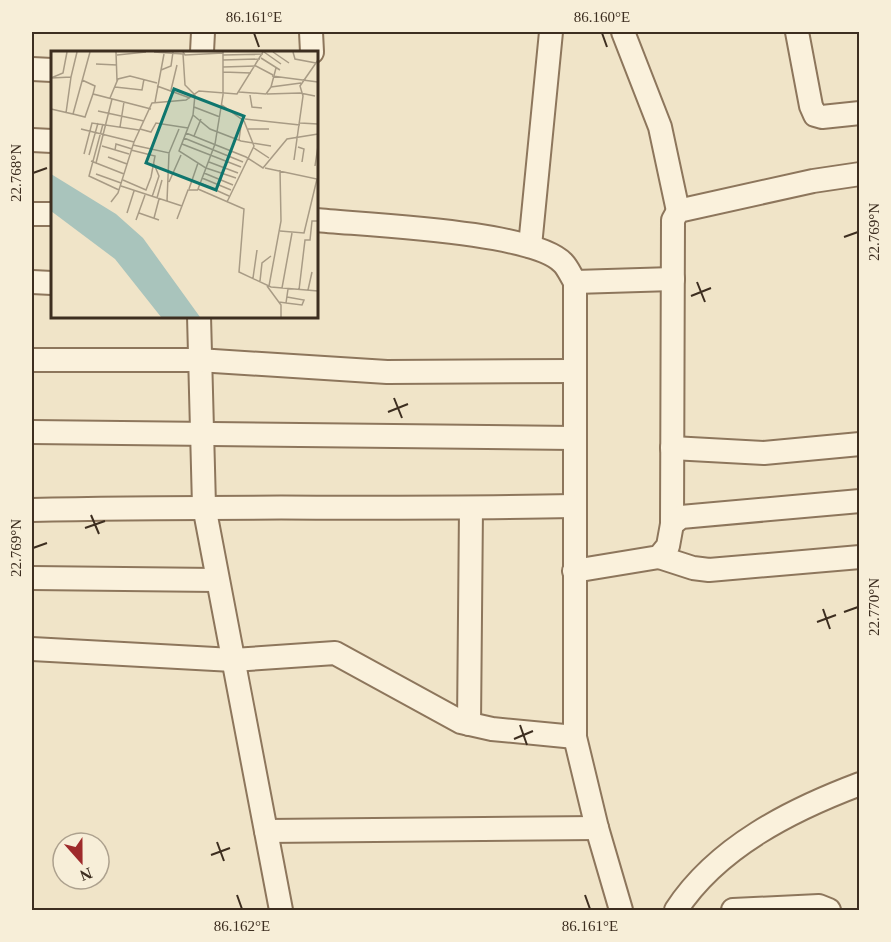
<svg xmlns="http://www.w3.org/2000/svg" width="891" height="942" font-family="Georgia,serif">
<rect width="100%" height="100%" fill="#f0e4c8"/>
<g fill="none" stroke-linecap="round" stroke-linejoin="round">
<defs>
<g id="minor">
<polyline points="311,32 312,52"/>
<polyline points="623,32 660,127 678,211"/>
<polyline points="797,32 811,106 815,115 822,117 860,113"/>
<polyline points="202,52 203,32"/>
<polyline points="32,69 52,70"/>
<polyline points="32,140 52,141"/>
<polyline points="32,214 52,214"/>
<path d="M316 220C365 225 533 231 563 263 568 268 571 276 575 282V737L597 828 621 910"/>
<polyline points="530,246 551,32"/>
<polyline points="32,282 52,283"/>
<polyline points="575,282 673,279"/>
<polyline points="199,316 204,506 281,910"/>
<polyline points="32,360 198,360 387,372 573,371"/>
<polyline points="32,432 573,438"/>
<polyline points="672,448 764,453 860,444"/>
<path d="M32 510C212 505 392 510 573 506"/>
<polyline points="672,524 673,220 678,211 813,181 860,174"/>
<polyline points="659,557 693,568 709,570 860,557"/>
<polyline points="574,571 659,557 668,546 672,524 681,517 860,501"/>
<polyline points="32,578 216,580"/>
<polyline points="32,649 233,660 335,653 461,722 492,729 575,737"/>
<polyline points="469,724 471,508"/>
<polyline points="266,831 597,828"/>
<path d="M676 910C717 847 791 810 860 784"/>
<polyline points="733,910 819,906 829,910"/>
</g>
</defs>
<use href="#minor" stroke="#8d765c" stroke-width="26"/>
<use href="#minor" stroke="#faf1dc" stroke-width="22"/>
</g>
<path fill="none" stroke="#3d2e20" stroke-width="2" d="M254 33 259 47M602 33 607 47M33 173 47 168M844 237 858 232M697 282 705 302M691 296 711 288M394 398 402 418M388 412 408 404M91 515 99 534M85 528 105 521M33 548 47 543M823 609 830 629M844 612 858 607M817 622 836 615M520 725 527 745M514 739 533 731M217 842 224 861M211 855 230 848M237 895 242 909M585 895 590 909"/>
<g transform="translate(51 51)">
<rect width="267" height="267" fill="#f0e4c8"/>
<path d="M0 123 65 163 92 187 149 266H110L64 208 0 160Z" fill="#a9c4bc"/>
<path fill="none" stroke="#a89b85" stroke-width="1.5" d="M65 1 66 30M103 1 132 3 134 34 144 44 142 64 128 100 155 117 147 138 193 158 188 221 220 236 267 240M132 1 134 4 172 2M172 1V44L164 93 155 117 185 127M213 1 230 13M222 1 238 12M242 1 244 8 265 12M66 4 95 1M172 4 212 3M210 7 229 19M172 9 209 8M45 13 66 14M172 16 205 15 222 24M110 19 120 15 122 1M172 21 200 22M221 25 267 31M0 27 20 26 26 1M0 27 12 22 16 1M31 29 44 35 42 43M106 35 139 47M64 36 91 39 93 28M220 36 225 17M120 39 126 14M188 41 215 43 220 36 250 32M216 43 249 42 264 45M199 44 201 56 211 57M59 47 67 28 79 25 106 32M104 51 113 3M171 54 193 70 203 95 176 151M143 56 169 66M0 58 22 63 39 1M47 60 93 70M15 62 20 26M22 63 34 66 42 43 100 58M142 64 159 78 190 90 220 95M194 68 249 74M249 72 267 73M52 73 38 125 68 139M69 76 73 51M30 78 83 91M89 78 100 81 105 72 137 77M197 78H218M135 82 195 106 212 117 236 88 267 83M143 85 150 68M133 87 192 111M188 89 191 67M131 93 190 116M82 94 118 102 128 78M51 95 78 103M247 96 253 98 251 111M203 97 218 107M64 99 65 93 81 98M33 103 41 72 88 79M38 104 47 72M57 106 76 113M243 109 252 45 249 35 267 9M40 110 73 123M158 111 187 122M45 112 61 48M264 115 267 95M214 117 266 128 253 182 229 180M153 122 182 134M45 123 70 132M151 127 180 139M72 129 95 139 100 126 104 105 80 99M118 131 130 104M149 132 178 145M70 135 131 155M138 138 147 112M101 146 108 125 103 113M106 147 111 129M116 150 118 102M60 151 67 142 83 91 101 52 135 49 148 40 186 43 212 1M76 162 83 140M88 162 108 169M103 167 108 148M126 168 137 139H147M85 169 94 144M202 227 206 199M209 230 211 212 220 205M216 235 230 254V266M218 235 230 170 229 119M231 237 241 182M248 239 254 189H259L261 170H267M257 239 261 221M228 251 235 252 237 238M235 252 251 254 253 249 236 246"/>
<path fill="#0f766e" fill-opacity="0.15" stroke="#0f766e" stroke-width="3" d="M123 38 193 65 165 139 95 112Z"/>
<rect width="267" height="267" fill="none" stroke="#3d2e20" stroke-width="3"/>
</g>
<rect width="891" height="942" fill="none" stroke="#f7eed8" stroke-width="66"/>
<g transform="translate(81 861) rotate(159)"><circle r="28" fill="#f7eed8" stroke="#ada18e" stroke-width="1.5"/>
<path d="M0-4.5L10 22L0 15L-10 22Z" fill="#9e2a2b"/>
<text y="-9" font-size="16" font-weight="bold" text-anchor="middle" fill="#3d2e20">N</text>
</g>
<rect x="33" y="33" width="825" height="876" fill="none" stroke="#3d2e20" stroke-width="2"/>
<g font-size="15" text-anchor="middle" fill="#3d2e20">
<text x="254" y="22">86.161°E</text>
<text x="602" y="22">86.160°E</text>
<text transform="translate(16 173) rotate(-90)" y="5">22.768°N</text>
<text transform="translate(874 232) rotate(-90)" y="5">22.769°N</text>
<text transform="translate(16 548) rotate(-90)" y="5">22.769°N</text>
<text transform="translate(874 607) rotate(-90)" y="5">22.770°N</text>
<text x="242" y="931">86.162°E</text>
<text x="590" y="931">86.161°E</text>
</g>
</svg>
